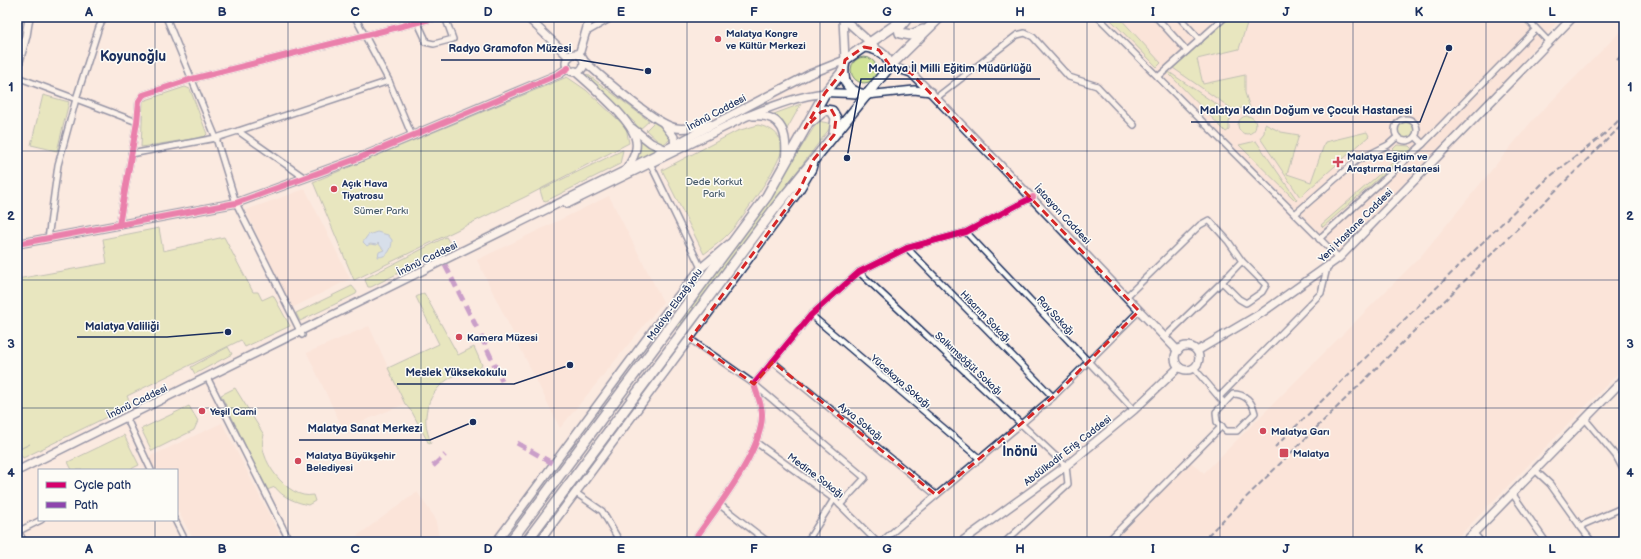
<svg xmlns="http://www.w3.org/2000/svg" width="1641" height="559" font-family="'Balsamiq Sans',sans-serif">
<rect width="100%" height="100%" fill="#fbeae0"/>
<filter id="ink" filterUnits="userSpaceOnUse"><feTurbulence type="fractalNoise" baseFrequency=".025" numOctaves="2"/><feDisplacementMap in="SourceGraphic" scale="8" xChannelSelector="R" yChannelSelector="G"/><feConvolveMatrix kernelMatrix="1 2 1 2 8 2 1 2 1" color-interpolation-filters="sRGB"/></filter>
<g filter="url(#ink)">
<g fill="#faded0">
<polygon points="1105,17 1561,17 1512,73 1338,251"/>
<polygon points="1624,28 1624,367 1453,542 1104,542 1188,460 1204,473 1421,256 1532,121"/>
<polygon points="305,189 350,279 290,309 246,210"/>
<polygon points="609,196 663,302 560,428 477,260"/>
<polygon points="369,326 405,404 343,429 307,353"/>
<polygon points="222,423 283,542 195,542 177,509 177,470 156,470 149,457"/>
<polygon points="417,492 435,518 440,542 349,542"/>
</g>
<g fill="#d1e397" stroke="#76897a">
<polygon points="1108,17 1119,17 1161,63 1157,67"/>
<polygon points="1231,17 1249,17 1239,49 1197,59 1203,84 1245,75 1245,93 1250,108 1241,108 1235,111 1173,68"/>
<circle cx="864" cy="70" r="13"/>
<polygon points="1169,72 1232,115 1229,122 1229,130 1226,132 1168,73"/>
<polygon points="587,74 649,121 639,130 635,123 585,76"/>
<polygon points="567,77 586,90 626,127 629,143 527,196 354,280 313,182"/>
<polygon points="185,87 190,89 207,134 204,137 141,147 143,101"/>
<polygon points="43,95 69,102 57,151 31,145"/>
<polygon points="801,104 787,129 780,120 771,115"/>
<circle cx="1247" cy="125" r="9"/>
<polygon points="818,121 833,124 679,327 676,325 773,192"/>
<circle cx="1405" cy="130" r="9"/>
<polygon points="654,122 670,134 671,139 662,145 646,130"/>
<polygon points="1265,124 1281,132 1299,135 1287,174 1311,182 1325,142 1367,132 1369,136 1300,197 1260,138 1264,133"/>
<path d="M758 125C771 128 781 133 782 148 782 162 741 220 730 232 723 240 713 247 704 254L662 170 737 131Z"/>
<polygon points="640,138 659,150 635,163"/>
<polygon points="1256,141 1297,200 1296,201 1239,145"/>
<polygon points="1397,145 1409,146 1412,149 1323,227 1321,225 1399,157 1393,149"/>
<polygon points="623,150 620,164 546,201 543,200 540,190"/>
<polygon points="159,228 163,251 224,237 253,292 258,292 262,300 273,295 290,326 245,347 241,340 127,396 131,405 23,458 18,450 30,444 17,450 17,279 107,263 103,239"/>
<polygon points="446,237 451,245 450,247 371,287 368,287 365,280 366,278"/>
<polygon points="352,286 357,292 356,294 300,321 296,313"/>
<path d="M424 293 458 355 474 347 482 365 479 369C453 370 428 389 426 416 425 425 428 435 431 443L429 444 412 412 405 404 388 368 439 344 416 297Z"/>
<polygon points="228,347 232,354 195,374 191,367"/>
<path d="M235 388 264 435C255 456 288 501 313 495L315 501 308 505C296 502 283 498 275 487L267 490 221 395Z"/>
<polygon points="189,406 198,421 194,430 152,451 141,429"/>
<polygon points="124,435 139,465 129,470 72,470 68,462"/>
</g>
<path fill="#acd3f6" stroke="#7291b9" d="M377 232 388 235 392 240C392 249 388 257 378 257L379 252 384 250 378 243 377 245 370 244 367 246 363 242 368 235Z"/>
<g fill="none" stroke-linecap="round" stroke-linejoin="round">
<defs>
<g id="street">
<polyline points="104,17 99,27 76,99 137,122"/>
<polyline points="166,17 216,138 236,203 302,335"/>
<polyline points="1098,17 1339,258"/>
<polyline points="1156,17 1187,51"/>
<polyline points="1179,17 1200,40"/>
<polyline points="1525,17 1549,42"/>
<polyline points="418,23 425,38 425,42 434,44 453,39 445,17"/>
<polyline points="585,33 613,17"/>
<polyline points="17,77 76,99 58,165 48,239"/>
<polyline points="1158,77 1225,17"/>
<polyline points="389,81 412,136"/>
<polyline points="936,98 1017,35 1025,33 1033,37 1069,77 1097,86 1134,125"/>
<circle cx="1406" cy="130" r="11"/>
<polyline points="238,131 389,81 355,17"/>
<polyline points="1423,144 1536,29"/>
<polyline points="131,154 216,138 238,131 305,178"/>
<polyline points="651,165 701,268"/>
<polyline points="1295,214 1356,161 1388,145 1397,137"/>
<polyline points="119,225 137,122 139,101 143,95 192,79 438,17"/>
<polyline points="966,232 1134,410"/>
<polyline points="1319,239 1423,144 1415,136"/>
<polyline points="907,248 1053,397"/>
<polyline points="859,272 1066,466 1068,484 1005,542"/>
<polyline points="1222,282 1242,261"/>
<polyline points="1126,297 1200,225 1209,220 1228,241 1242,261 1266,285 1262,292 1246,303 1239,299 1222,282 1165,337"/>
<polyline points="811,315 980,459"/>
<polyline points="690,339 754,384 865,478 840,505"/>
<polyline points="773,362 936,495"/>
<polyline points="1194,368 1224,403"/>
<polyline points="209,381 290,542"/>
<path d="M1233 394C1245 394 1252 401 1255 413L1237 431H1226L1217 422 1216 412Z"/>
<polyline points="1219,397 1321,293 1327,268"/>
<polyline points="1585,419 1616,456 1624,471"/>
<polyline points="128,421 151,470"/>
<polyline points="757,443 834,499 877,542"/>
<polyline points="1535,470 1550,484 1580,526 1624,507"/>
<polyline points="576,493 602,511 620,542"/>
<polyline points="1512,493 1546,542"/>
<polyline points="720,505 768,542"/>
<polyline points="175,520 186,542"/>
<polyline points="1580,526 1592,542"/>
<polyline points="17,529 24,542"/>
<polyline points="17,532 41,520"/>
<polyline points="1474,533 1481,542"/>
<path d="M693 542C714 511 763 452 762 414 762 404 756 393 754 384L811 315 859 272 907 248 966 232 1033 197"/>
<polyline points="807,542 834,499"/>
<polyline points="881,542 1053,397 1139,311"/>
<polyline points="1107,542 1222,426"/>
</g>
<g id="secondary">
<polyline points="527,17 569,57"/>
<polyline points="842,17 874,46"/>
<circle cx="575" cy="63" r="9"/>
<polyline points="579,55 590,17"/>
<path d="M584 61C602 77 655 124 676 128 687 130 699 126 710 124"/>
<polyline points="890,66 911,73 931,93 1178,351"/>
<polyline points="17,69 26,36 29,17"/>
<path d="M575 71C591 86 633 120 636 141 638 151 631 162 626 170"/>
<polyline points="867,95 914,90 931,92"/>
<path d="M753 116C784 113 788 137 785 161"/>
<polyline points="664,124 674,137 675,148"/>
<polyline points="632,128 651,143 669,151"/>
<path d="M567 204 745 117C771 107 797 96 825 93 836 92 847 94 859 94"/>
<polyline points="17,244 236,203 359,158 559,74 568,68"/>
<circle cx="1187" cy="358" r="12"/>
<polyline points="1197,351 1263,312 1339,258 1573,17"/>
<polyline points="17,471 626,170 810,74 845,60 843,18"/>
<polyline points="496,542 676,299 701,268 729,244"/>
<polyline points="539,542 799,191 812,169 814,162"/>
<polyline points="961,542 1066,466 1134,410 1179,367"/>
<polyline points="1465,542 1624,379"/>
</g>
<g id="highway">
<polyline points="905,21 899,28 900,33 911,35 923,30"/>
<path d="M864 47C876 48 887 54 890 66"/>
<path d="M867 95C846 92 841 80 845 60L907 17"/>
<polyline points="813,120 825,110 832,111 836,118 834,134"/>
<polyline points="510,542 767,196 825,93 843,71"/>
<polyline points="526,542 775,208 890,66 940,17"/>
</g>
</defs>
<use href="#street" stroke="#1b2f5e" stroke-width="8"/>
<use href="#secondary" stroke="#1b2f5e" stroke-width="10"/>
<use href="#highway" stroke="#1b2f5e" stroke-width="12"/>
<use href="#street" stroke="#fdfcf7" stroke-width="5"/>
<use href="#secondary" stroke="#fdfcf7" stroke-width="7"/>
<use href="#highway" stroke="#fdfcf7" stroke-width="9"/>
<g stroke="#1b2f5e" stroke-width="2" stroke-dasharray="6 3" stroke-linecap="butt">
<polyline points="1617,60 1624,53"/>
<polyline points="1275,447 1548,178 1606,133 1624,115"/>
<polyline points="1201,542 1624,123"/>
</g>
<g stroke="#8e44ad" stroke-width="5" stroke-dasharray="10 5" stroke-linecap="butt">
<polyline points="445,265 477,328"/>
<polyline points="481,336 502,381"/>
<polyline points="517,443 554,464"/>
<polyline points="433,466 445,455"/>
</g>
<defs>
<g id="cycleway">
<polyline points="119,225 137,122 139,101 143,95 192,79 438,17"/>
<polyline points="17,244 236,203 359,158 559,74 568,68"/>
<path d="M693 542C714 511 763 452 762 414 762 404 756 393 754 384L811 315 859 272 907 248 966 232 1033 197"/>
</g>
</defs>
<use href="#cycleway" stroke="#fdfcf7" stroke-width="8"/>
<use href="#cycleway" stroke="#d6006c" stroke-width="6"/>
</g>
</g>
<path d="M0 0H1641V559H0ZM864 47 879 50 890 66 911 73 1139 311 1053 397 936 495 773 362 754 384 690 339 799 191 814 159 834 135 836 118 831 109 821 112 805 128 825 93 843 71 845 60Z" fill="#fbeae0" fill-opacity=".55" fill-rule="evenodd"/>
<path fill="none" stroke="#d62828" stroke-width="3" stroke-dasharray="8 5" stroke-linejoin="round" d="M864 47 879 50 890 66 911 73 1139 311 1053 397 936 495 773 362 754 384 690 339 799 191 814 159 834 135 836 118 831 109 821 112 805 128 825 93 843 71 845 60Z"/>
<path fill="none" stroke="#1b2f5e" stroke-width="1" stroke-opacity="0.55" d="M155 17V470M288 17V542M421 17V542M554 17V542M687 17V542M820 17V542M954 17V542M1087 17V542M1220 17V542M1353 17V542M1486 17V542M17 151H1624M17 280H1624M17 408H1624M155 520V542"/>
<g fill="#d1495b" stroke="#fdfcf7" stroke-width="1.5">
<circle cx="718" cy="39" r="4"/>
<path d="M1336 156h4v4h4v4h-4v4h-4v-4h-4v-4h4z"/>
<circle cx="334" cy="189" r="4"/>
<circle cx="459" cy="337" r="4"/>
<circle cx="202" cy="411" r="4"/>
<circle cx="1263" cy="431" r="4"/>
<rect x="1279" y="448" width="10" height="10" rx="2"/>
<circle cx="298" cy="461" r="4"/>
</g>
<g text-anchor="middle" stroke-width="3" stroke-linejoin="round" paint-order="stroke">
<g font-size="10" font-weight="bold" fill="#1b2f5e" stroke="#fdfcf7" text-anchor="start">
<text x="726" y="37">Malatya Kongre<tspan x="726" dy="12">ve Kültür Merkezi</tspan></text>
<text x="1347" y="160">Malatya Eğitim ve<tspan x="1347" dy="12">Araştırma Hastanesi</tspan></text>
<text x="342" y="187">Açık Hava<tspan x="342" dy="12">Tiyatrosu</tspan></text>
<text x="467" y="341">Kamera Müzesi</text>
<text x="210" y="415">Yeşil Cami</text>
<text x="1271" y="435">Malatya Garı</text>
<text x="1293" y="457">Malatya</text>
<text x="306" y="459">Malatya Büyükşehir<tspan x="306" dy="12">Belediyesi</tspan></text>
</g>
<g font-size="10" fill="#1b2f5e" stroke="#fdfcf7">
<text transform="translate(716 112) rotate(-28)" y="4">İnönü Caddesi</text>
<text transform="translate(1063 214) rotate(47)" y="4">İstasyon Caddesi</text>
<text transform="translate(1355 225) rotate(-45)" y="4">Yeni Hastane Caddesi</text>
<text transform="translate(427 258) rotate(-26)" y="4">İnönü Caddesi</text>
<text transform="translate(674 304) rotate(-54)" y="4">Malatya-Elazığ yolu</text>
<text transform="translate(1056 315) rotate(47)" y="4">Ray Sokağı</text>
<text transform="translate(986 316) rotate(46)" y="4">Hisarım Sokağı</text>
<text transform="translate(969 363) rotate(43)" y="4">Salkımsöğüt Sokağı</text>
<text transform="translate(901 381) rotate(41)" y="4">Yücekaya Sokağı</text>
<text transform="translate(137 401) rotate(-26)" y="4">İnönü Caddesi</text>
<text transform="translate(861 421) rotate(39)" y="4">Ayva Sokağı</text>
<text transform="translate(1067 450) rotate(-38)" y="4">Abdülkadir Eriş Caddesi</text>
<text transform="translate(816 475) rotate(37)" y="4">Medine Sokağı</text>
</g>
<g font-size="10" fill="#485c6c" stroke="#fdfcf7">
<text x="714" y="185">Dede Korkut<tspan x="714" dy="12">Parkı</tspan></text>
<text x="381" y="214">Sümer Parkı</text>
</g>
<g font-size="14" font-weight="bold" fill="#1b2f5e" stroke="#fdfcf7">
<text x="133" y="61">Koyunoğlu</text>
<text x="1020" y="456">İnönü</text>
</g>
</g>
<path fill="none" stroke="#1b2f5e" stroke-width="1.5" d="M648 71L580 60H441M847 158L861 79H1040M1449 48L1420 122H1191M228 332L167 337H77M570 365L514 384H397M473 422L430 440H299"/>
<g fill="#1b2f5e" stroke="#fdfcf7" stroke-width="1.5">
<circle cx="648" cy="71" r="4"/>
<circle cx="847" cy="158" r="4"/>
<circle cx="1449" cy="48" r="4"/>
<circle cx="228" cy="332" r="4"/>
<circle cx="570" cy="365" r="4"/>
<circle cx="473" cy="422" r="4"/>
</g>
<g font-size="11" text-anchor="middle" font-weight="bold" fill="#1b2f5e" stroke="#fdfcf7" stroke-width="3" stroke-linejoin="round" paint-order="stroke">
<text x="510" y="52">Radyo Gramofon Müzesi</text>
<text x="950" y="72">Malatya İl Milli Eğitim Müdürlüğü</text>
<text x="1306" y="114">Malatya Kadın Doğum ve Çocuk Hastanesi</text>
<text x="122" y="330">Malatya Valiliği</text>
<text x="456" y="376">Meslek Yüksekokulu</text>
<text x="365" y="432">Malatya Sanat Merkezi</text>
</g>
<rect width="1641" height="559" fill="none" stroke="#fdfcf7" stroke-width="44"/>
<rect x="38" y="469" width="140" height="52" fill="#fdfcf7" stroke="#a3aaba"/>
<rect x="46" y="482" width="20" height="6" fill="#d6006c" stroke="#a3aaba"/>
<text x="74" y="489" font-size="12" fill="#1b2f5e">Cycle path</text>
<rect x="46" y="502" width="20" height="6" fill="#8e44ad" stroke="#a3aaba"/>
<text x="74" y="509" font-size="12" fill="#1b2f5e">Path</text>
<rect x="22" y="22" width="1597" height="515" fill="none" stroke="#1b2f5e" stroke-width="1.5"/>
<g font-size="13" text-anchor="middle" font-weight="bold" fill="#1b2f5e">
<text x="89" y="16">A</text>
<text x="222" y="16">B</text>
<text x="355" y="16">C</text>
<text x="488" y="16">D</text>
<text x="621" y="16">E</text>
<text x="754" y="16">F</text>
<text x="887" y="16">G</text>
<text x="1020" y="16">H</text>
<text x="1153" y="16">I</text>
<text x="1286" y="16">J</text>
<text x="1419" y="16">K</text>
<text x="1552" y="16">L</text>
<text x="11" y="91">1</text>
<text x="1630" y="91">1</text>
<text x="11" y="220">2</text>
<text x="1630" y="220">2</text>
<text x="11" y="348">3</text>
<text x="1630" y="348">3</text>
<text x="11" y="477">4</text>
<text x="1630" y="477">4</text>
<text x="89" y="553">A</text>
<text x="222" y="553">B</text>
<text x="355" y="553">C</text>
<text x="488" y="553">D</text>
<text x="621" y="553">E</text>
<text x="754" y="553">F</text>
<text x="887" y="553">G</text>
<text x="1020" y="553">H</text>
<text x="1153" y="553">I</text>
<text x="1286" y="553">J</text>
<text x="1419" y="553">K</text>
<text x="1552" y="553">L</text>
</g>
</svg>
